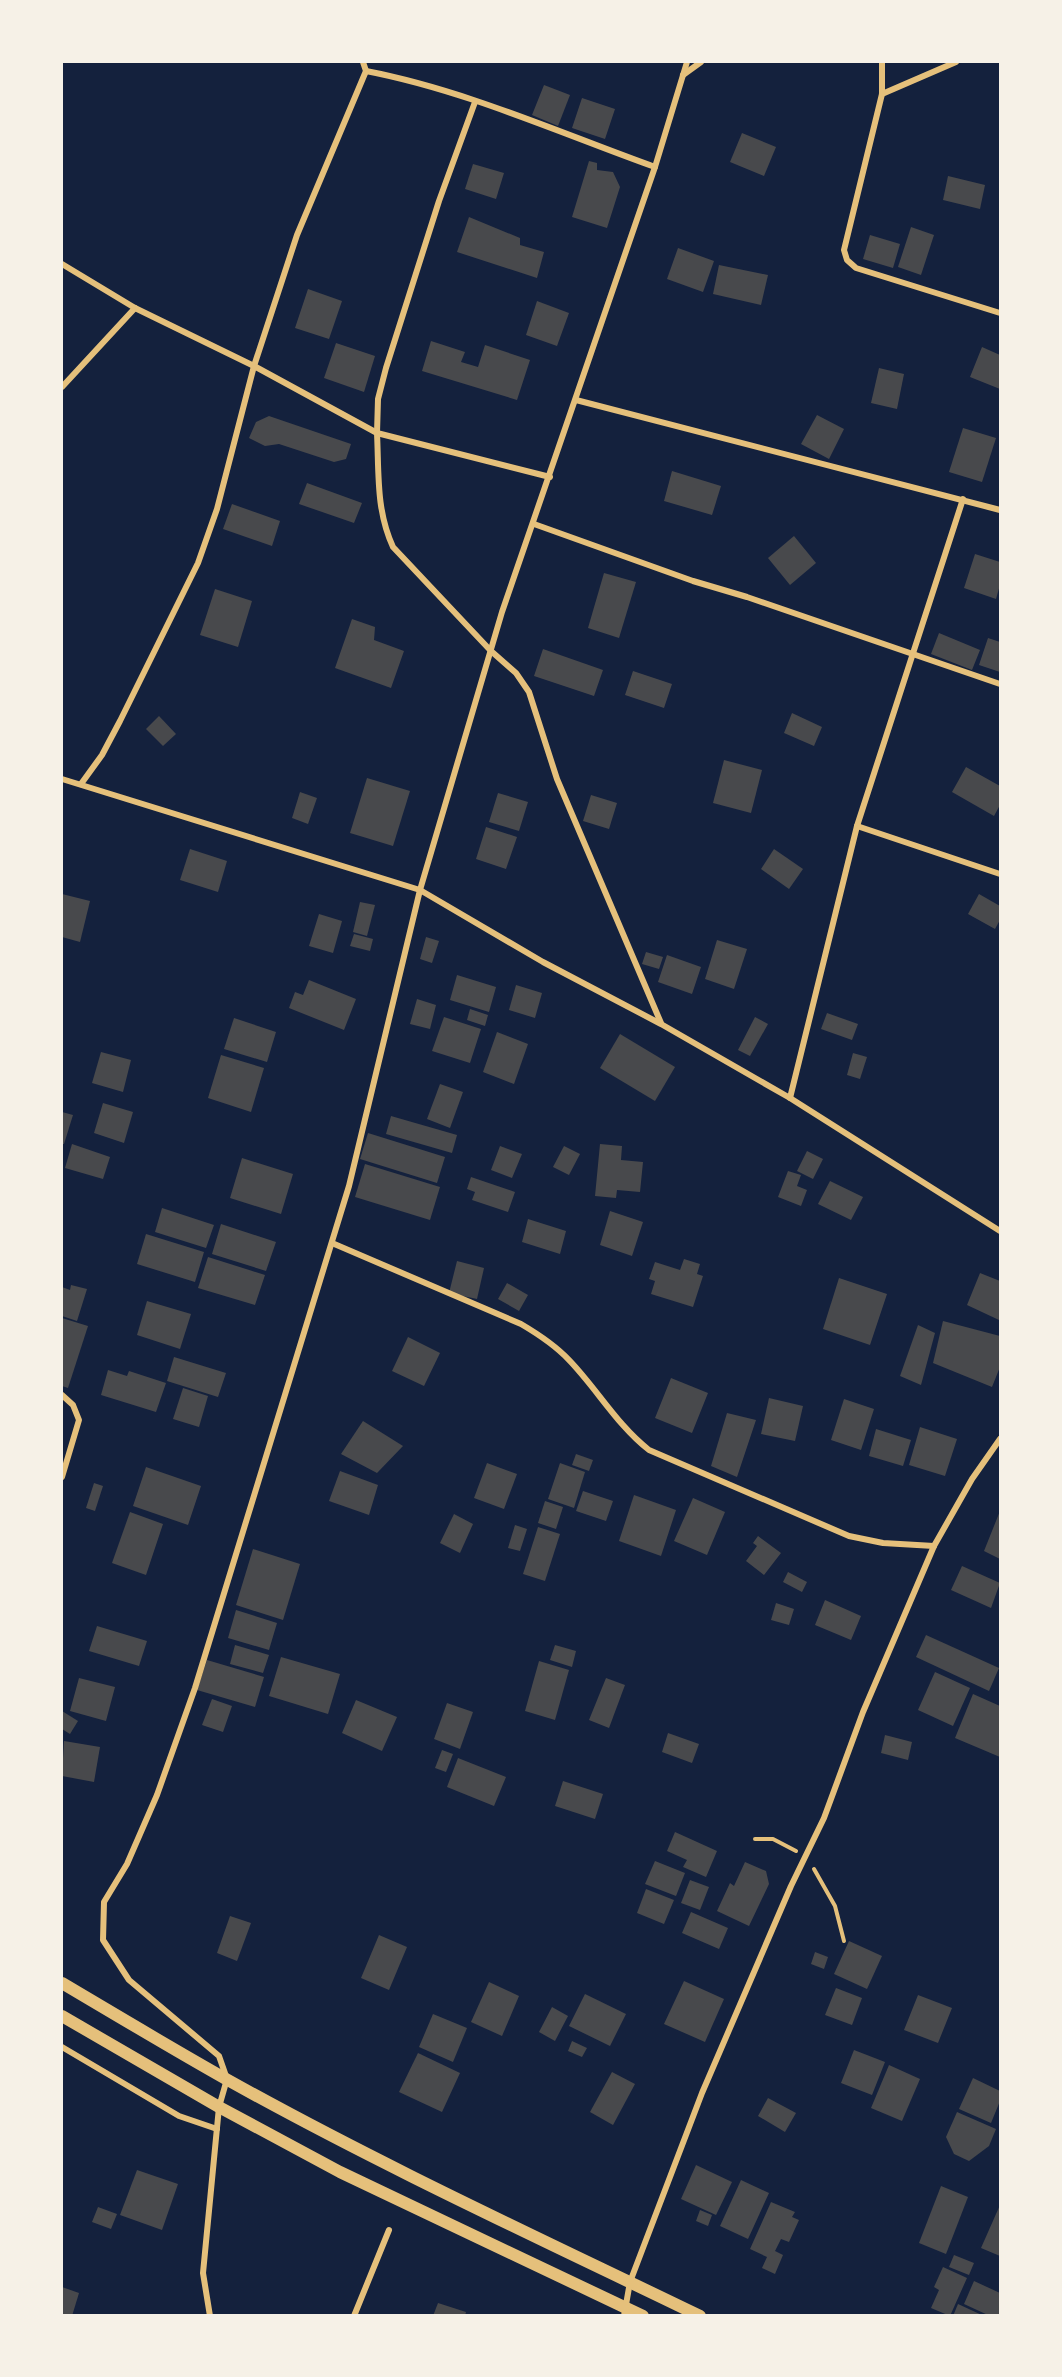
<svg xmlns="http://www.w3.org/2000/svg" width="1062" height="2377" font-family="'Golos Text',sans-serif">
<rect width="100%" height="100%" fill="#14213d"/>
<g fill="#48494c">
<polygon points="544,85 570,95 558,126 532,115"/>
<polygon points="582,98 615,109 605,139 572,128"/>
<polygon points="742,133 776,147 764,176 730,162"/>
<polygon points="589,161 597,163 597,170 613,172 620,187 607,228 572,217"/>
<polygon points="473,164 504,173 496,199 465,189"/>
<polygon points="948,176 985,185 980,209 943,200"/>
<polygon points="469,217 520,238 520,245 544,252 537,278 457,252"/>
<polygon points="911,227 934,235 921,275 898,267"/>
<polygon points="870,235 900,244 893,268 863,259"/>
<polygon points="678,248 714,261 703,292 667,279"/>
<polygon points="719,265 768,275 761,305 713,294"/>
<polygon points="308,289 342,301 329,339 295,328"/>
<polygon points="537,301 569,313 557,346 526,335"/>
<polygon points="431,341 465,352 461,362 478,367 485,345 530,360 517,400 422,371"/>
<polygon points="336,343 375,356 364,392 324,378"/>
<polygon points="982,347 1000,355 1000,389 970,377"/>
<polygon points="879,368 904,374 897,409 871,403"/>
<polygon points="817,415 844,429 829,459 801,444"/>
<polygon points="269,416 351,444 346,459 334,462 279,444 265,446 249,438 256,422"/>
<polygon points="963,428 996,438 982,482 949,472"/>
<polygon points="672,471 721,486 712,515 664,501"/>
<polygon points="307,483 362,503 354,523 299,504"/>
<polygon points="232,504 280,521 272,546 223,529"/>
<polygon points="794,536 816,563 790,585 768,558"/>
<polygon points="975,554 1000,562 1000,585 996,599 964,588"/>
<polygon points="604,573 636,582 619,638 588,628"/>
<polygon points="215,589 252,601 238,647 200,635"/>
<polygon points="352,619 375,627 374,640 404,651 391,688 335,668"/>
<polygon points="939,633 980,650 972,670 931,654"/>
<polygon points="988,638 1000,642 1000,672 979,665"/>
<polygon points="543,649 603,670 594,696 534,676"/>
<polygon points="633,671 672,684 664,708 625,695"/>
<polygon points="792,713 822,727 814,746 784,733"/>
<polygon points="159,716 176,734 163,746 146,729"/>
<polygon points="724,760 762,770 751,813 713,803"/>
<polygon points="966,767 1000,786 1000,805 994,816 952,792"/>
<polygon points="367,778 410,791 393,846 350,833"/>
<polygon points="300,792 317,798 308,824 292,818"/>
<polygon points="498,793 528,802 519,831 489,822"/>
<polygon points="591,795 617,803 609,829 583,821"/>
<polygon points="486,827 517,837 506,869 476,859"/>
<polygon points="190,849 227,861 218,892 180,880"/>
<polygon points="774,849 803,869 789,889 761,869"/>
<polygon points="62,894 90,901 80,942 62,937"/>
<polygon points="979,894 1000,906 1000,920 995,929 968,914"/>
<polygon points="360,902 375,905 367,936 353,932"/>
<polygon points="319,914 342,921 333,953 309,946"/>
<polygon points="354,934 373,939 370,951 350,946"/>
<polygon points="426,937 439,941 432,963 420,959"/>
<polygon points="717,940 747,949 734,989 705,979"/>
<polygon points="646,952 663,957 659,969 642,964"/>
<polygon points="667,955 701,967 692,994 658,982"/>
<polygon points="457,975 496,987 489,1012 450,1000"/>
<polygon points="309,980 356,999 344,1030 289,1008 295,992 303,995"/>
<polygon points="516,985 542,993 535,1018 509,1010"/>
<polygon points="417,999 436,1005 430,1029 410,1024"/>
<polygon points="470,1009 488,1015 485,1026 467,1020"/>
<polygon points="827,1013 858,1024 852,1040 821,1029"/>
<polygon points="444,1017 481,1029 470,1063 432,1051"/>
<polygon points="755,1017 768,1024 750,1056 738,1050"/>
<polygon points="234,1018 276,1032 267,1062 224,1049"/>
<polygon points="497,1032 528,1044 514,1084 483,1072"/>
<polygon points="620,1034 675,1067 655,1101 600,1068"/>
<polygon points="101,1052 131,1060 123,1092 92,1083"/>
<polygon points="853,1053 867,1057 860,1079 847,1075"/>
<polygon points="221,1055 264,1068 251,1112 208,1098"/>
<polygon points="440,1084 463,1092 450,1128 427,1119"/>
<polygon points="103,1103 133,1112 124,1143 94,1133"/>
<polygon points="62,1112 73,1115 64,1144 62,1144"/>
<polygon points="391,1116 457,1135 452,1153 386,1134"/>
<polygon points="368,1133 445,1157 437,1183 360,1159"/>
<polygon points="72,1144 110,1157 103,1179 65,1168"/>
<polygon points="600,1144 622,1146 621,1160 643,1162 640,1192 617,1190 616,1198 595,1196"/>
<polygon points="500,1146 522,1154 512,1178 491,1170"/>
<polygon points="564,1146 580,1154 569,1175 553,1167"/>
<polygon points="807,1151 823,1159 813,1179 797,1171"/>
<polygon points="242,1158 293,1174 281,1214 230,1198"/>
<polygon points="365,1164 440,1187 430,1220 355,1197"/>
<polygon points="788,1171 801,1175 797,1186 807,1190 801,1206 778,1197"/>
<polygon points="471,1177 515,1192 508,1212 472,1200 475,1192 467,1189"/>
<polygon points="830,1181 863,1197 851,1220 818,1204"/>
<polygon points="162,1208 214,1225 206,1248 155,1232"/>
<polygon points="610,1211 643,1222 632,1256 600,1245"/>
<polygon points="528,1219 566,1231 560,1254 522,1242"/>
<polygon points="221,1224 276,1242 266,1271 212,1254"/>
<polygon points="146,1234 204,1252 195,1282 137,1264"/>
<polygon points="208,1257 265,1275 255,1305 198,1288"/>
<polygon points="684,1259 700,1264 697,1274 703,1276 693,1307 651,1294 655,1281 649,1279 655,1262 680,1270"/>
<polygon points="457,1261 484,1268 477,1299 449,1293"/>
<polygon points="980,1273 1000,1281 999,1320 967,1305"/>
<polygon points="839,1278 887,1294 870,1345 823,1329"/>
<polygon points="507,1283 528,1295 519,1311 498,1299"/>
<polygon points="71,1285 87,1289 77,1321 62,1316 62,1287 70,1290"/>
<polygon points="147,1301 191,1314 180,1349 137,1335"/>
<polygon points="62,1318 88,1326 68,1388 62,1386"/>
<polygon points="943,1321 1000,1336 1000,1367 992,1387 933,1363"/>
<polygon points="918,1325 935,1333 921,1385 900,1376"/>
<polygon points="408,1337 440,1353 424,1386 392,1371"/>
<polygon points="174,1357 226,1373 218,1397 167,1381"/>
<polygon points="108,1370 127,1376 129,1371 166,1383 156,1412 101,1395"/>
<polygon points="671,1378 708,1393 692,1433 655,1418"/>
<polygon points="183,1388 208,1396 199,1427 173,1419"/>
<polygon points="769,1398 803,1406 795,1441 761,1434"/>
<polygon points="844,1399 874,1409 861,1450 831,1440"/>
<polygon points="727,1413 756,1420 737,1477 711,1466"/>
<polygon points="363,1421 403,1446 377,1473 341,1454"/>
<polygon points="920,1427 957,1439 945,1476 909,1465"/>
<polygon points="876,1429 911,1440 903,1466 869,1456"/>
<polygon points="576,1454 593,1460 589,1471 572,1465"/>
<polygon points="487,1463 517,1474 504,1509 474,1498"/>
<polygon points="560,1463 585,1472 574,1508 548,1499"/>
<polygon points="146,1467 201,1486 188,1525 133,1506"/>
<polygon points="340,1471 378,1485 369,1515 329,1501"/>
<polygon points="94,1483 103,1486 95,1511 86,1508"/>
<polygon points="583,1491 613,1501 606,1521 576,1511"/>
<polygon points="634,1495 676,1510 661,1556 619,1541"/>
<polygon points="693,1498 725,1512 707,1555 674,1541"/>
<polygon points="545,1501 563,1507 556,1529 538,1523"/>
<polygon points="1000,1511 1000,1559 984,1551"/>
<polygon points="130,1512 163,1524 146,1575 112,1563"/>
<polygon points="454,1514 473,1524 460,1553 440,1543"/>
<polygon points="515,1525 527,1529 520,1551 508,1548"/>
<polygon points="538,1527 560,1534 545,1581 523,1574"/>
<polygon points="758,1536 781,1553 764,1575 746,1561 757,1546 753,1543"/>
<polygon points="253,1549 300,1564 283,1620 236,1605"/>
<polygon points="962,1566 1000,1583 991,1608 951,1590"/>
<polygon points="788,1572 807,1582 802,1592 783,1582"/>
<polygon points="825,1600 861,1616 851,1640 815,1625"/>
<polygon points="776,1603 794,1609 789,1625 771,1620"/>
<polygon points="236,1610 277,1623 269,1650 228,1638"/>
<polygon points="97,1626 147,1641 139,1666 89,1651"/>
<polygon points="926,1635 999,1668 989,1691 916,1657"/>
<polygon points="235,1645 269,1655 263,1673 230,1664"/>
<polygon points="555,1645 576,1651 572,1667 550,1660"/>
<polygon points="281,1657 340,1674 328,1714 269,1696"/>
<polygon points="207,1660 264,1677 255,1707 197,1690"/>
<polygon points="539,1661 569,1670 555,1720 525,1711"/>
<polygon points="935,1672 970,1688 953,1726 918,1710"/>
<polygon points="79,1678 115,1687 106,1721 70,1711"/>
<polygon points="606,1678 625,1685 609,1728 589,1720"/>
<polygon points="973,1694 1000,1706 1000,1757 955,1738"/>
<polygon points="212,1699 232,1706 223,1732 202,1725"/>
<polygon points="356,1700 397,1717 382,1751 342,1733"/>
<polygon points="447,1703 473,1712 460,1749 434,1739"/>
<polygon points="62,1711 78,1721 70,1734 62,1729"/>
<polygon points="668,1733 699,1744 692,1763 662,1752"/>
<polygon points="885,1735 912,1742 908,1760 881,1753"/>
<polygon points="64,1741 100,1747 94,1782 62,1776"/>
<polygon points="442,1750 453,1754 446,1772 435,1768"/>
<polygon points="458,1758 506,1777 494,1806 447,1787"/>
<polygon points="563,1781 603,1794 595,1819 555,1806"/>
<polygon points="675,1832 717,1851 706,1877 683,1867 687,1860 667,1851"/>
<polygon points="655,1861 685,1873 676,1896 645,1884"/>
<polygon points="745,1862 766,1871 769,1884 749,1926 717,1911 730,1883 734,1886"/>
<polygon points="690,1880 709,1887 700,1910 681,1903"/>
<polygon points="646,1889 674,1900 664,1924 637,1913"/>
<polygon points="691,1912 728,1928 719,1949 682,1933"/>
<polygon points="230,1916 251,1923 237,1961 217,1953"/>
<polygon points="379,1935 407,1947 389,1990 361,1978"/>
<polygon points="849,1941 882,1956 867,1989 834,1974"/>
<polygon points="815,1952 828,1957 824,1969 811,1964"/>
<polygon points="684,1981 724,1999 705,2042 664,2024"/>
<polygon points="489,1982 519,1996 502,2036 471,2022"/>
<polygon points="836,1988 862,1998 852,2025 825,2015"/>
<polygon points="585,1994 626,2014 610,2046 569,2026"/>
<polygon points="918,1995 952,2008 938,2043 904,2030"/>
<polygon points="552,2007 568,2016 555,2041 539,2032"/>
<polygon points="433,2014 467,2028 453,2062 419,2047"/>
<polygon points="572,2041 587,2048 582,2057 568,2051"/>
<polygon points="854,2050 885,2062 872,2095 841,2083"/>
<polygon points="418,2053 460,2073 442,2112 399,2092"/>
<polygon points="889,2065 920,2079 902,2121 871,2108"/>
<polygon points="612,2072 635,2084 613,2125 590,2112"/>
<polygon points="973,2078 1000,2091 1000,2101 991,2123 959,2109"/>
<polygon points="768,2098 796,2113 785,2132 758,2116"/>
<polygon points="957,2112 996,2129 989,2146 969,2161 954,2154 946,2137"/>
<polygon points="696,2165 732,2182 716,2215 681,2199"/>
<polygon points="137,2170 178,2184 162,2230 120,2215"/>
<polygon points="741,2180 769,2193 748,2239 720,2226"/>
<polygon points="941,2186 968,2197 946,2254 919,2243"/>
<polygon points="771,2202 795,2212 792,2217 799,2220 789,2242 781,2239 775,2251 783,2255 775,2274 762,2268 767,2257 750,2249"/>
<polygon points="1000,2205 1000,2256 981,2248"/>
<polygon points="98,2207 117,2214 111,2229 92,2222"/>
<polygon points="700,2210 712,2215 708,2226 696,2221"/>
<polygon points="954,2255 974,2263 969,2275 949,2267"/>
<polygon points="943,2267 967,2278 950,2316 931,2308 939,2290 934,2287"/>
<polygon points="974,2281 1000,2293 1000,2316 990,2316 964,2304"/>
<polygon points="62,2287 79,2293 72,2316 62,2316"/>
<polygon points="438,2303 466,2312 465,2316 433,2316"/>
<polygon points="958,2304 984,2316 953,2316"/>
</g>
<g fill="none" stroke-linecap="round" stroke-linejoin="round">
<g stroke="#e5c07b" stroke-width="4">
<polyline points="755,1839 773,1839 796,1851"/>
<polyline points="814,1869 835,1906 844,1941"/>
</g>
<g stroke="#e5c07b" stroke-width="6">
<polyline points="882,62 882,94 844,250 847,260 856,268 1000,313"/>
<path d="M366 71C465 90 560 133 655 167"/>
<polyline points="683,75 701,62"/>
<polyline points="882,94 956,62"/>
<polyline points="475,102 439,201 386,368 378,399 377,433 550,477"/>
<path d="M62 264 135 308 254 366 377 433C379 474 376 510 393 547L491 651 516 673 529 692 557 779 661 1023"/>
<polyline points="62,387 135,308"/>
<polyline points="576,400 1000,510"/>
<polyline points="534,524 693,581 747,597 1000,684"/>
<polyline points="62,779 420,890 543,962 661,1024 790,1098 1000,1231"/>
<polyline points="81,784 102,755 120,721 198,563 217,509 254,366 297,235 366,71 363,62"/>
<polyline points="857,826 1000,874"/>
<polyline points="790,1098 857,826 963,499"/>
<path d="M332 1243 521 1324C538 1334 555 1345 569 1360 597 1389 617 1425 649 1450L849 1536 883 1543 934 1546"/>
<polyline points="62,1395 73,1405 79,1420 62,1477"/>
<polyline points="62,2047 179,2116 217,2129"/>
<polyline points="210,2316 203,2273 219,2107 227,2079 219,2056 129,1980 103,1940 104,1902 127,1864 157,1795 195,1688 349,1186 420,890 502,612 655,167 687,62"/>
<polyline points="354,2316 389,2230"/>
<polyline points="624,2316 630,2282 702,2093 791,1886 824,1818 863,1712 934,1546 972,1479 1000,1439"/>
</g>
<g stroke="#e5c07b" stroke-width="12">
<path d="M62 1983C116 2015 171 2048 226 2079 380 2165 541 2239 700 2316"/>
<polyline points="62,2016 219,2107 340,2172 643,2316"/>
</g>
</g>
<rect width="1062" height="2377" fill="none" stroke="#f6f1e7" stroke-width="126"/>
</svg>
